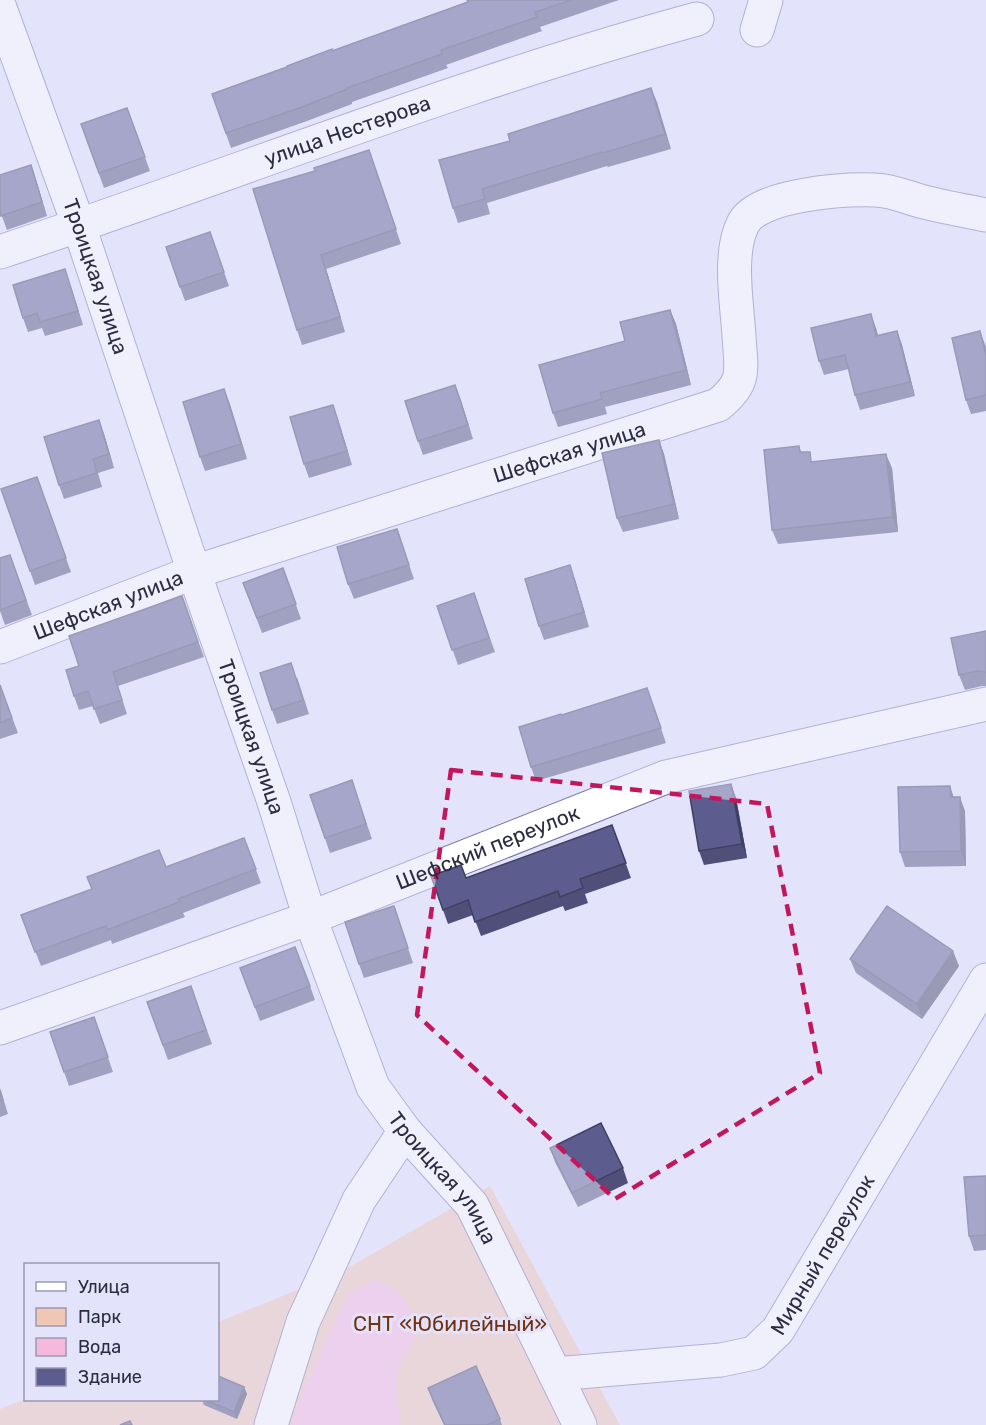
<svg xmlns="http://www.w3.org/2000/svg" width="986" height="1425" font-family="Rubik,sans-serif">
<rect width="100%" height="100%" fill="#e3e4fc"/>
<polygon fill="#f0c6b4" points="490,1186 620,1425 0,1425 0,1409 25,1399 218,1400 218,1322 339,1273"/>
<polygon fill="#f6b8dc" points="374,1280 398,1290 421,1326 396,1373 400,1425 292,1425 296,1410 316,1362 347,1296"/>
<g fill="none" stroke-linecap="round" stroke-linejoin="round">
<defs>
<g id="minor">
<path id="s1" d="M0 8 79 226 194 572 274 802 310 918 373 1087 405 1131 472 1205 580 1425"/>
<polyline points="757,30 766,0"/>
<path id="s2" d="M0 252C233 175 461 83 697 19"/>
<path id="s3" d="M0 647 194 572 718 405C747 382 741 370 739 336 737 304 728 253 743 224 757 194 845 189 875 190 891 190 908 198 924 202 944 207 965 211 986 215"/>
<path id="s4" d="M0 1028 310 918 666 777 986 704"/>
<path id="s5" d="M555 1374 721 1360 754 1353 778 1330 986 980"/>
<polyline points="271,1425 303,1322 359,1200 405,1131"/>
</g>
</defs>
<use href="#minor" stroke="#7373a7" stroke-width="35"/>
<use href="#minor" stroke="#fff" stroke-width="33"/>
</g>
<g fill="#4f4f7a">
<polygon points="467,0 619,0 540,27 542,31 446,65 448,68 352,102 352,104 307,121 231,148 212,94 468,2"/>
<polygon points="651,88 671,149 608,167 607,166 487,203 490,214 458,223 453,208 510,141"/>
<polygon points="127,108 150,171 104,188 81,124"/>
<polygon points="369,150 401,244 326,269 345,332 302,345 297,330 315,171"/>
<polygon points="36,180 47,216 7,230 0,211"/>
<polygon points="210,232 229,286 185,301 180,287"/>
<polygon points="70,284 83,325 45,336 42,328 28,332 23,318"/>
<polygon points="670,310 676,324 691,385 605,407 607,414 558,427 553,413 625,341"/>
<polygon points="876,328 878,335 897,331 902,345 915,396 860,410 855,395 849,369 824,375 819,361"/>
<polygon points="986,347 986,411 971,414 966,400"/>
<polygon points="455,385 473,439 423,455 418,441"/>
<polygon points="224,389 247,459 205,471 200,457"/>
<polygon points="333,405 352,465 309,478 304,464"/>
<polygon points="104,434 114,468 98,473 102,487 64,499 59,485"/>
<polygon points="659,440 664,454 679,519 623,532 617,518"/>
<polygon points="799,446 801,452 813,462 892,468 898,532 778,544 772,530"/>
<polygon points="37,477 71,572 35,585 1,489"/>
<polygon points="397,529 414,579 354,599 348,584"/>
<polygon points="10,555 32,615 5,625 0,611 0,558"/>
<polygon points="283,568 301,619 262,633 243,583"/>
<polygon points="575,580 589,627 544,640 539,626"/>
<polygon points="474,593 495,652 458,665 437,606"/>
<polygon points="182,596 204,657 118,686 127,714 100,724 93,706 79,710 74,696 79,666"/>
<polygon points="986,631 986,686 982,686 965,690 959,675"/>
<polygon points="297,677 309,714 277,724 272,710"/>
<polygon points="0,685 18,733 0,739"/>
<polygon points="647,688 666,743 536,781 531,767 562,715"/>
<polygon points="731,784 736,798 747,858 704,865 699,851"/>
<polygon points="310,795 357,795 372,839 330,853"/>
<polygon points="954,797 965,811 966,866 905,867 900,852"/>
<polygon points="612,825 631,878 585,894 588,903 565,911 563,906 481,936 473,915 448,924 431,876 466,878"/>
<polygon points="244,838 261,883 183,913 185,917 112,944 111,940 41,966 21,915 166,867"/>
<polygon points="394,906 413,963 364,978 359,964"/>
<polygon points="850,959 959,966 922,1019 856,973"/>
<polygon points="240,968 310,986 315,1000 260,1021"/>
<polygon points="191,986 212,1044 168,1060 147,1002"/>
<polygon points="94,1017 113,1072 69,1086 50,1032"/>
<polygon points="0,1088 8,1114 0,1117"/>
<polygon points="550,1148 623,1168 628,1183 578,1207 555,1162"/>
<polygon points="986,1176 986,1250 974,1251 969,1236"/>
<polygon points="244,1387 247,1394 237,1419 204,1405 202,1400 218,1400"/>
<polygon points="428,1388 500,1419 502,1425 444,1425 433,1402"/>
</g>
<g fill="#404063">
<polygon points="651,88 657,102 671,149 665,134"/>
<polygon points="31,165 36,180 47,216 42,202"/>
<polygon points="321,255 326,269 345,332 340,317"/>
<polygon points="65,269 70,284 83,325 78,311"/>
<polygon points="670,310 676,324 691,385 686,370"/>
<polygon points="871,314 876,328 881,350 876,336"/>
<polygon points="897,331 902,345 915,396 910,382"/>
<polygon points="980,331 986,347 986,355"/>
<polygon points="455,385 461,400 473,439 468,425"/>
<polygon points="224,389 230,404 247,459 241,444"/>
<polygon points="333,405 338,419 352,465 347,451"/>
<polygon points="99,420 104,434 114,468 109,454"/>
<polygon points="659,440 664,454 679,519 674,504"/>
<polygon points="886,454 892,468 898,532 893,517"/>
<polygon points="570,565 575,580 589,627 584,612"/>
<polygon points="731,784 736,798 747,858 742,844"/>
<polygon points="950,786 955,801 951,797"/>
<polygon points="960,797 965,811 966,866 961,851"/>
<polygon points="953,951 959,966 922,1019 917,1004"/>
<polygon points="244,1387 247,1394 237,1419 234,1412"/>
</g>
<g fill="#5c5c8e" stroke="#404063" stroke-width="1.5">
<polygon points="467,0 572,0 535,12 537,17 441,50 442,54 347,88 347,89 302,107 226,133 212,94 287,67 287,66 332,49 332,51 468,2"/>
<polygon points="651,88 665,134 603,153 602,152 482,189 485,199 453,208 439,160 510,141 508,134"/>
<polygon points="127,108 145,157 99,173 81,124"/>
<polygon points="369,150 396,229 321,255 340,317 297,330 253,189 315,171 314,168"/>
<polygon points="31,165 42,202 1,216 0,211 0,175"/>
<polygon points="210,232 224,272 180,287 166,247"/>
<polygon points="65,269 78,311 40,322 37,313 23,318 13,285"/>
<polygon points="670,310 686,370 600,393 602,399 553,413 539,365 625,341 620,322"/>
<polygon points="871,314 876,336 897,331 910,382 855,395 845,355 819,361 811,328"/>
<polygon points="980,331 986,355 986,395 966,400 952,338"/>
<polygon points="455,385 468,425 418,441 405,401"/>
<polygon points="224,389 241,444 200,457 183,402"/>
<polygon points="333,405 347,451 304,464 290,417"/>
<polygon points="99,420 109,454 93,459 97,473 59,485 44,437"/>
<polygon points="659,440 674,504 617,518 602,453"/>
<polygon points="799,446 800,452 810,452 811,462 886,454 893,517 772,530 764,450"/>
<polygon points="37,477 66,558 30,571 1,489"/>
<polygon points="397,529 409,565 348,584 337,547"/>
<polygon points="10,555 26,600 0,610 0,558"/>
<polygon points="570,565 584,612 539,626 525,579"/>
<polygon points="283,568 296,604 257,618 243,583"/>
<polygon points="474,593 489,638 452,650 437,606"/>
<polygon points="182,596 198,642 113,672 122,700 94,709 88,691 74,696 66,670 79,666 69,636"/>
<polygon points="986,631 986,672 977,671 959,675 951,638"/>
<polygon points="291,663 303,700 272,710 260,673"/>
<polygon points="0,685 12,718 0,723"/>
<polygon points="647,688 661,728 531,767 519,727 561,714 562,715"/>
<polygon points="352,780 366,824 325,838 310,795"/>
<polygon points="731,784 742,844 699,851 689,791"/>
<polygon points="950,786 951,797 960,797 961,851 900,852 898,787"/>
<polygon points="612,825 626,863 580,879 583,888 560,897 558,891 475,922 468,900 443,910 431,876 461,865 466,878"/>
<polygon points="244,838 256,869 178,899 179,902 107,930 106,926 35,952 21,915 92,889 87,877 159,850 166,867"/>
<polygon points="394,906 408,948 359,964 345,922"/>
<polygon points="887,906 953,951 917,1004 850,959"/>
<polygon points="295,947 310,986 255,1007 240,968"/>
<polygon points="191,986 206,1030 163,1045 147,1002"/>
<polygon points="94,1017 108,1057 64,1072 50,1032"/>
<polygon points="0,1090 3,1100 0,1101"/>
<polygon points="601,1123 623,1168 572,1193 550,1148"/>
<polygon points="986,1176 986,1235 969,1236 964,1177"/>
<polygon points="476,1366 500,1419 487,1425 445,1425 428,1388"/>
<polygon points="218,1376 244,1387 234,1412 206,1400 218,1400"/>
<polygon points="130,1421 132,1425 120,1425"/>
</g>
<path d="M0 0H986V1425H0ZM451 770 767 804 820 1073 615 1199 417 1015Z" fill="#e3e4fc" fill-opacity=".55" fill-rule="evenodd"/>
<path fill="none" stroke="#c2185b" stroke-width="4.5" stroke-dasharray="12 8" stroke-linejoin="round" d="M451 770 767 804 820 1073 615 1199 417 1015Z"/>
<g text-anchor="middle" stroke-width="6" stroke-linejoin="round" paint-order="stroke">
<g font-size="21" fill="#2b2b41" stroke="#e3e4fc">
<text dy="7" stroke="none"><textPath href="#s2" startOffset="368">улица Нестерова</textPath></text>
<text dy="7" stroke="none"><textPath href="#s1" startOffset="285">Троицкая улица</textPath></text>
<text dy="7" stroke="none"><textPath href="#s3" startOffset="602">Шефская улица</textPath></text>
<text dy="7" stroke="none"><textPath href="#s3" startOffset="116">Шефская улица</textPath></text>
<text dy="7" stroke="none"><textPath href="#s1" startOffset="771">Троицкая улица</textPath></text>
<text dy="7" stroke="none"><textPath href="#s4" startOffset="520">Шефский переулок</textPath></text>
<text dy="7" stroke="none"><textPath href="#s1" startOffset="1257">Троицкая улица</textPath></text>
<text dy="7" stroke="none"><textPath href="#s5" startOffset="321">Мирный переулок</textPath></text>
</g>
<g font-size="21" fill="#733010" stroke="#e3e4fc">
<text x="450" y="1331">СНТ «Юбилейный»</text>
</g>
</g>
<rect x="24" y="1263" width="195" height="138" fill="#e3e4fc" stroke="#999ab1" stroke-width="1.5"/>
<rect x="36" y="1282" width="30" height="9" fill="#ffffff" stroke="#999ab1" stroke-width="1.5"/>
<text x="78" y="1293" font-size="18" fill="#2b2b41">Улица</text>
<rect x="36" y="1308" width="30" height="18" fill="#f0c6b4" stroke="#999ab1" stroke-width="1.5"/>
<text x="78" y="1323" font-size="18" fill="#2b2b41">Парк</text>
<rect x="36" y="1338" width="30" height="18" fill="#f6b8dc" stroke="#999ab1" stroke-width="1.5"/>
<text x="78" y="1353" font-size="18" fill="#2b2b41">Вода</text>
<rect x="36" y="1368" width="30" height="18" fill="#5c5c8e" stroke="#999ab1" stroke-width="1.5"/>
<text x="78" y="1383" font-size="18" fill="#2b2b41">Здание</text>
</svg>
